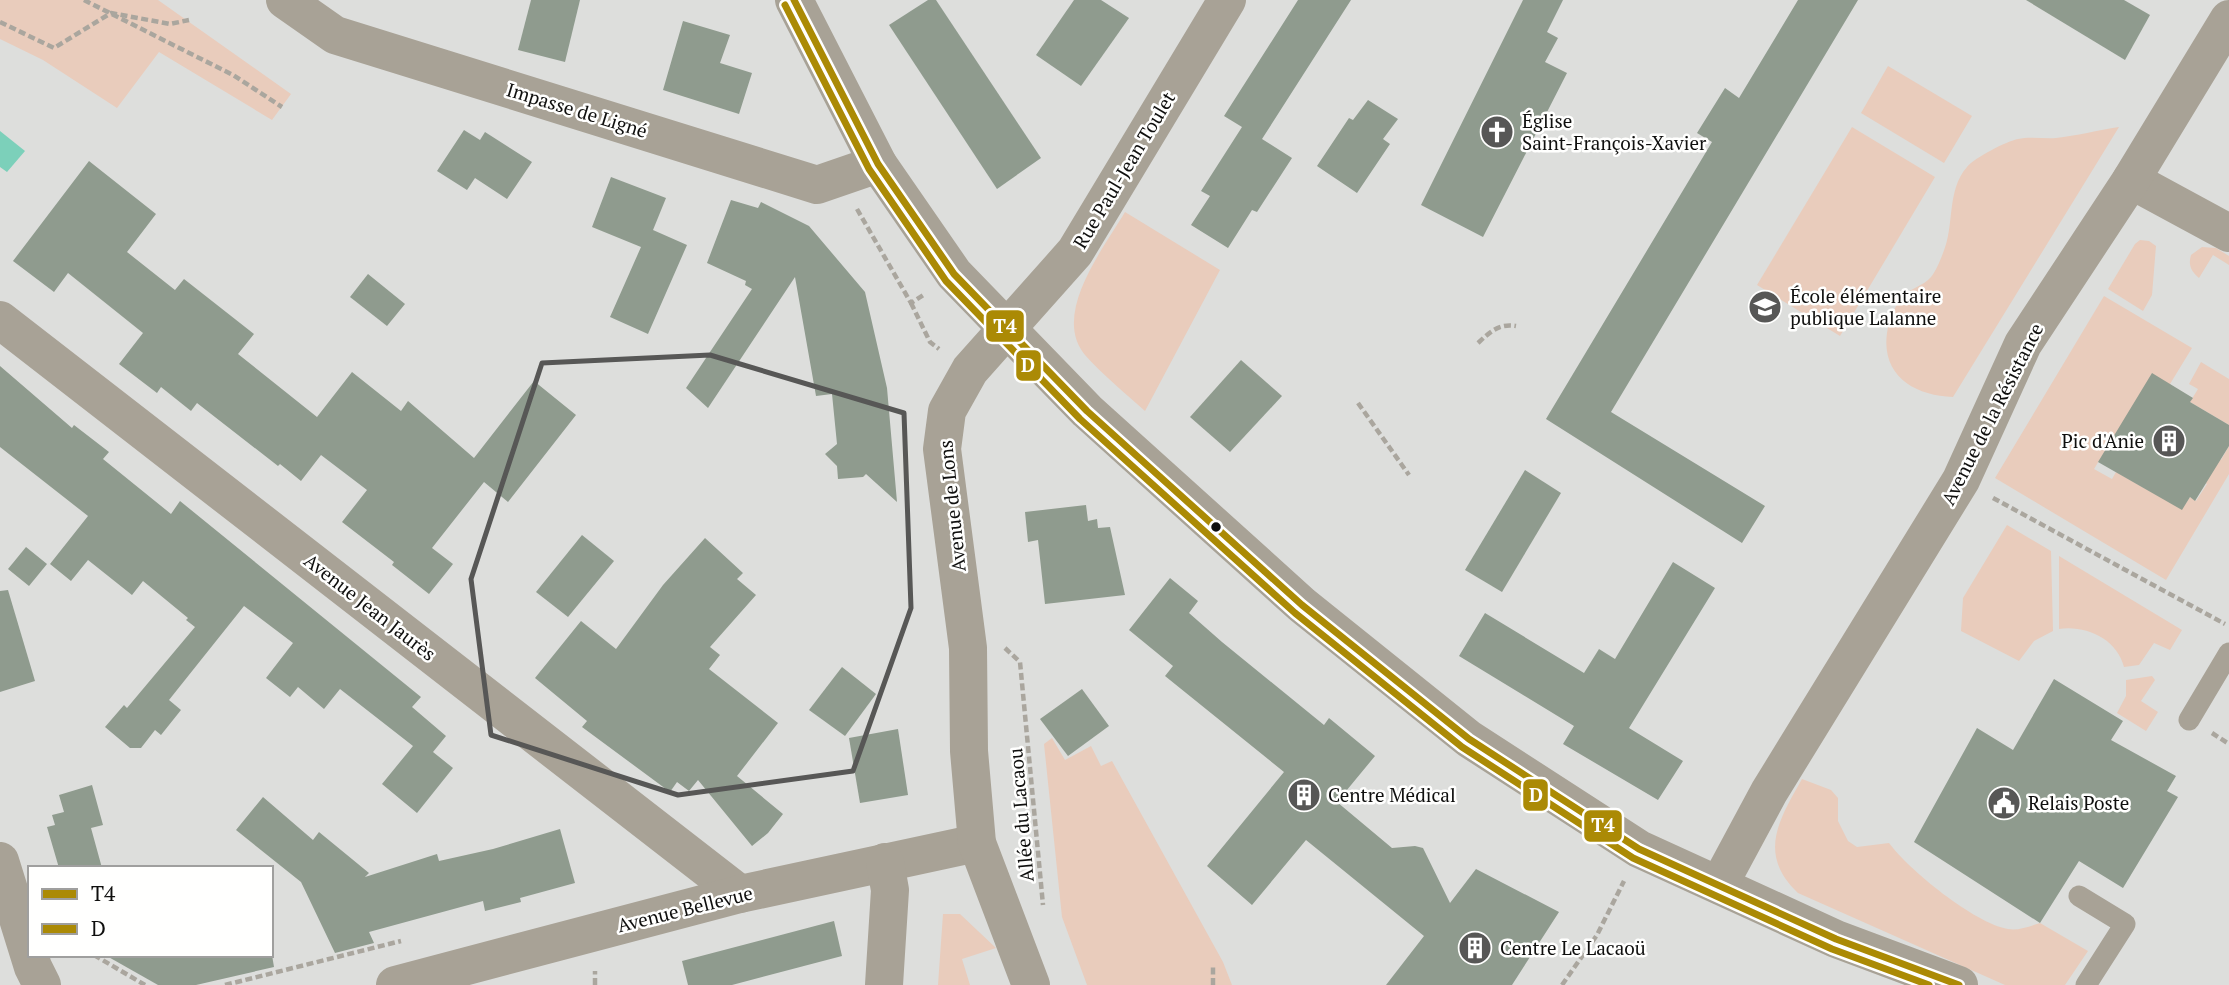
<svg xmlns="http://www.w3.org/2000/svg" width="2229" height="985" font-family="'PT Serif',serif">
<rect width="100%" height="100%" fill="#dddedc"/>
<g fill="#e9ccbc">
<polygon points="0,0 158,0 291,94 272,120 159,52 117,108 43,60 0,39"/>
<polygon points="1888,66 1972,116 1944,163 1861,113"/>
<polygon points="1852,127 1935,177 1840,336 1757,285"/>
<path d="M2119 127 1953 397C1915 396 1881 376 1887 333 1889 321 1893 309 1901 299 1909 288 1924 286 1931 277 1936 271 1940 261 1943 253 1955 226 1946 191 1967 167 1974 158 2007 141 2018 139 2030 136 2043 139 2056 138 2076 136 2098 130 2119 127Z"/>
<path d="M1125 212 1220 270 1145 411C1125 393 1103 375 1085 355 1051 314 1104 248 1125 212Z"/>
<polygon points="2140,240 2149,241 2156,246 2152,295 2143,311 2108,289 2135,244"/>
<path d="M2202 247 2216 248 2229 256V265L2213 255 2199 278C2191 271 2188 265 2191 255Z"/>
<polygon points="2104,296 2192,348 2170,384 2116,433 2094,469 2112,479 2116,472 2182,509 2190,497 2196,501 2207,484 2200,480 2215,456 2221,460 2229,446 2229,474 2166,580 1995,478"/>
<polygon points="2201,362 2229,379 2229,425 2190,402 2198,389 2189,384"/>
<polygon points="2007,525 2051,551 2053,631 2034,641 2019,661 1961,631 1963,598"/>
<path d="M2059 556 2182 630 2170 650 2154 643 2139 665 2124 667C2117 639 2086 625 2059 629Z"/>
<polygon points="2152,676 2155,680 2141,701 2158,712 2146,731 2117,713 2126,696 2126,680"/>
<polygon points="1052,738 1065,760 1091,746 1101,766 1112,761 1223,962 1232,985 1087,985 1062,917 1044,744"/>
<path d="M1802 779 1831 790 1838 798V821L1848 841 1857 847 1889 843C1909 870 1974 923 2008 929 2018 931 2030 926 2040 923L2088 951 2065 985H2005L1798 893C1757 854 1779 820 1802 779Z"/>
<polygon points="943,914 960,914 996,948 962,959 970,985 938,985"/>
</g>
<polygon fill="#7cd0ba" points="0,131 25,151 7,172 0,167"/>
<g fill="#8f9b8e">
<polygon points="531,0 580,0 565,62 518,50"/>
<polygon points="928,0 936,0 1041,158 997,189 889,25"/>
<polygon points="1074,0 1101,0 1129,18 1081,86 1036,55"/>
<polygon points="1298,0 1351,0 1262,139 1292,158 1257,212 1252,210 1228,248 1191,225 1210,196 1201,191 1242,127 1224,116"/>
<polygon points="1523,0 1563,0 1547,32 1558,38 1545,62 1567,73 1483,237 1421,205"/>
<polygon points="1798,0 1858,0 1611,412 1765,506 1742,543 1546,419 1712,142 1697,133 1725,88 1739,98"/>
<polygon points="2026,0 2124,0 2150,15 2125,60"/>
<polygon points="683,21 730,35 720,63 752,73 739,114 663,90"/>
<polygon points="1368,100 1398,119 1383,139 1390,144 1357,193 1317,166 1349,118 1353,120"/>
<polygon points="464,130 480,140 485,132 532,162 507,199 475,178 467,190 437,171"/>
<polygon points="89,161 156,214 127,252 175,290 184,279 254,334 238,354 317,417 352,372 401,411 408,401 474,458 534,381 576,415 508,502 484,482 432,548 453,564 429,594 392,565 394,562 342,522 367,490 321,455 301,481 280,464 278,466 197,403 191,411 161,387 157,393 119,364 143,333 68,273 54,292 13,261"/>
<polygon points="611,177 666,198 653,230 687,245 648,334 610,317 641,247 592,227"/>
<polygon points="731,200 758,208 761,202 809,226 865,292 887,388 897,502 866,474 863,477 838,479 837,466 825,454 837,444 832,394 816,396 795,277 708,408 686,388 752,289 745,285 746,281 707,263"/>
<polygon points="368,274 405,304 387,326 350,297"/>
<polygon points="1241,360 1282,396 1230,452 1190,417"/>
<polygon points="0,366 72,428 74,425 109,452 103,459 171,514 180,501 421,697 412,707 446,736 433,752 453,768 417,813 382,784 413,746 340,689 324,709 298,687 290,697 266,678 293,643 244,606 169,700 181,710 161,735 155,730 141,748 130,748 105,727 124,705 127,708 195,627 186,620 188,618 143,581 132,595 88,560 71,581 50,564 88,516 0,447"/>
<polygon points="2152,373 2193,398 2190,402 2229,425 2229,446 2195,501 2190,497 2182,510 2098,462"/>
<polygon points="1525,470 1561,493 1502,592 1465,570"/>
<polygon points="1086,505 1088,521 1097,519 1098,528 1110,527 1125,595 1045,604 1038,540 1028,542 1025,512"/>
<polygon points="582,535 614,561 568,617 536,592"/>
<polygon points="705,538 743,573 737,579 756,595 710,647 720,655 709,669 778,723 737,776 783,814 768,833 752,846 698,780 689,791 677,782 670,792 582,727 587,721 535,678 581,621 616,649 663,585"/>
<polygon points="26,547 47,564 29,586 8,569"/>
<polygon points="1673,562 1715,588 1629,728 1683,761 1658,800 1563,744 1574,726 1459,656 1485,613 1584,673 1599,649 1615,659"/>
<polygon points="1170,578 1198,601 1189,613 1222,642 1324,725 1329,718 1375,756 1337,802 1392,848 1415,846 1423,848 1450,903 1476,869 1559,912 1512,985 1386,985 1424,936 1306,840 1252,905 1207,866 1284,772 1165,676 1173,666 1129,630"/>
<polygon points="8,590 35,681 0,692 0,591"/>
<polygon points="842,667 876,694 845,736 809,710"/>
<polygon points="2054,679 2123,721 2111,740 2176,776 2167,791 2178,797 2123,888 2079,861 2040,923 1914,842 1977,728 2013,750"/>
<polygon points="1082,689 1109,726 1068,756 1040,719"/>
<polygon points="898,729 908,795 860,803 849,738"/>
<polygon points="92,785 103,825 91,828 102,868 59,868 47,827 55,825 52,815 64,812 59,795"/>
<polygon points="263,797 313,840 319,832 369,873 365,877 437,854 439,861 493,849 560,829 575,883 520,898 521,902 485,911 483,901 369,932 374,943 335,953 301,882 236,830"/>
<polygon points="834,921 842,956 732,985 688,985 682,961"/>
<polygon points="105,955 272,955 274,967 196,985 158,985"/>
</g>
<g fill="none" stroke-linecap="round" stroke-linejoin="round">
<g stroke="#aaa69e" stroke-width="4.5" stroke-dasharray="7 3.5" stroke-linecap="butt">
<polyline points="84,0 233,75 282,107"/>
<polyline points="0,22 54,48 111,13 170,24 189,20"/>
<polyline points="857,209 911,303 925,294"/>
<polyline points="911,303 930,342 939,349"/>
<path d="M1478 343C1490 332 1499 323 1516 326"/>
<polyline points="1358,403 1409,475"/>
<polyline points="1993,498 2225,624"/>
<polyline points="1005,648 1020,662 1043,905"/>
<polyline points="2212,733 2229,744"/>
<polyline points="94,955 145,985"/>
<polyline points="225,985 401,941"/>
<polyline points="595,985 595,971"/>
<polyline points="1213,985 1213,967"/>
<polyline points="1562,985 1597,935 1624,881"/>
</g>
<g stroke="#a8a296" stroke-width="21">
<polyline points="2189,720 2229,653"/>
<polyline points="2079,896 2125,924 2086,985"/>
</g>
<g stroke="#a8a296" stroke-width="38">
<polyline points="285,0 335,35 817,185 878,164"/>
<polyline points="794,0 878,164 954,274 1087,411 1302,605 1469,739 1639,849 1836,939 1959,985"/>
<polyline points="2131,180 2229,233"/>
<polyline points="0,320 740,894"/>
<polyline points="0,861 33,967 42,985"/>
<polyline points="1719,885 1769,792 1961,480 2023,344 2131,180 2229,19"/>
<polyline points="395,985 740,894 977,843"/>
<polyline points="884,985 890,890 885,862"/>
<polyline points="1031,985 977,843 969,751 968,648 942,449 947,411 970,370 1075,252 1227,0"/>
</g>
<defs>
<polyline id="bus-1" points="794,0 878,164 954,274 1087,411 1302,605 1469,739 1639,849 1836,939 1959,985"/>
<polyline id="bus-2" points="785,5 869,169 946,281 1080,419 1295,613 1462,747 1633,858 1832,949 1929,985"/>
</defs>
<use href="#bus-1" stroke="#fffffe" stroke-width="12"/>
<use href="#bus-2" stroke="#fffffe" stroke-width="12"/>
<use href="#bus-1" stroke="#ab8a05" stroke-width="7"/>
<use href="#bus-2" stroke="#ab8a05" stroke-width="7"/>
</g>
<path fill="none" stroke="#575756" stroke-width="5" stroke-linejoin="round" d="M710 355 904 413 911 608 853 771 678 795 491 735 471 579 542 363Z"/>
<defs>
<symbol id="church-disc" viewBox="-11 -11 22 22"><circle r="9.5" fill="#575756" stroke="#fffffe"/><path d="M-1.2-6h2.4v3.5h3.3v2.4h-3.3V6h-2.4V-.1h-3.3v-2.4h3.3Z" fill="#fff"/></symbol>
<symbol id="school-disc" viewBox="-11 -11 22 22"><circle r="9.5" fill="#575756" stroke="#fffffe"/><path d="M0-5L7-2L0 1L-7-2ZM-4 1L0 2.5L4 1V4Q0 6-4 4Z" fill="#fff"/></symbol>
<symbol id="building-disc" viewBox="-11 -11 22 22"><circle r="9.5" fill="#575756" stroke="#fffffe"/><path d="M-4-6H4V6H1V3H-1V6H-4ZM-2.5-4.3h1.7v1.8h-1.7ZM.8-4.3h1.7v1.8H.8ZM-2.5-1h1.7V.8h-1.7ZM.8-1h1.7V.8H.8Z" fill="#fff"/></symbol>
<symbol id="civic-disc" viewBox="-11 -11 22 22"><circle r="9.5" fill="#575756" stroke="#fffffe"/><path d="M-.6-6.5H3V-4.5H.6V-3L4-1V1h2V6H-6V1h2V-1L-.6-3ZM-1.2 2.5V6h2.4V2.5Z" fill="#fff"/></symbol>
</defs>
<g fill-rule="evenodd">
<use href="#church-disc" x="1478" y="113" width="38" height="38"/>
<use href="#school-disc" x="1746" y="288" width="38" height="38"/>
<use href="#building-disc" x="2150" y="422" width="38" height="38"/>
<use href="#building-disc" x="1285" y="776" width="38" height="38"/>
<use href="#civic-disc" x="1985" y="784" width="38" height="38"/>
<use href="#building-disc" x="1456" y="929" width="38" height="38"/>
</g>
<circle fill="#0f0f0e" stroke="#fffffe" stroke-width="2.5" cx="1216" cy="527" r="6"/>
<g text-anchor="middle" stroke-width="5" stroke-linejoin="round" paint-order="stroke">
<g font-size="19" fill="#0f0f0e" stroke="#fffffe">
<text transform="translate(577 110) rotate(17)" y="7">Impasse de Ligné</text>
<text transform="translate(1124 170) rotate(-59)" y="7">Rue Paul-Jean Toulet</text>
<text transform="translate(1992 414) rotate(-63)" y="7">Avenue de la Résistance</text>
<text transform="translate(952 506) rotate(-96)" y="7">Avenue de Lons</text>
<text transform="translate(370 607) rotate(38)" y="7">Avenue Jean Jaurès</text>
<text transform="translate(1021 815) rotate(-95)" y="7">Allée du Lacaou</text>
<text transform="translate(685 909) rotate(-14)" y="7">Avenue Bellevue</text>
</g>
<g font-size="19" fill="#0f0f0e" stroke="#fffffe" text-anchor="start">
<text x="1522" y="128">Église<tspan x="1522" dy="22">Saint-François-Xavier</tspan></text>
<text x="1790" y="303">École élémentaire<tspan x="1790" dy="22">publique Lalanne</tspan></text>
<text x="2144" y="448" text-anchor="end">Pic d'Anie</text>
<text x="1328" y="802">Centre Médical</text>
<text x="2028" y="810">Relais Poste</text>
<text x="1500" y="955">Centre Le Lacaoü</text>
</g>
</g>
<g stroke="#fffffe" stroke-width="2.5">
<rect x="985" y="309" width="40" height="34" rx="7" fill="#ab8a05"/>
<rect x="1015" y="349" width="27" height="33" rx="7" fill="#ab8a05"/>
<rect x="1522" y="778" width="27" height="34" rx="7" fill="#ab8a05"/>
<rect x="1583" y="809" width="40" height="34" rx="7" fill="#ab8a05"/>
</g>
<g font-size="19" text-anchor="middle" font-weight="bold" fill="#fff">
<text x="1005" y="333">T4</text>
<text x="1028" y="372">D</text>
<text x="1536" y="802">D</text>
<text x="1603" y="832">T4</text>
</g>
<rect x="28" y="866" width="245" height="91" fill="#fffffe" stroke="#9f9f9e" stroke-width="2"/>
<rect x="42" y="889" width="35" height="10" fill="#ab8a05" stroke="#9f9f9e" stroke-width="2"/>
<text x="91" y="901" font-size="21" fill="#0f0f0e">T4</text>
<rect x="42" y="924" width="35" height="10" fill="#ab8a05" stroke="#9f9f9e" stroke-width="2"/>
<text x="91" y="936" font-size="21" fill="#0f0f0e">D</text>
</svg>
